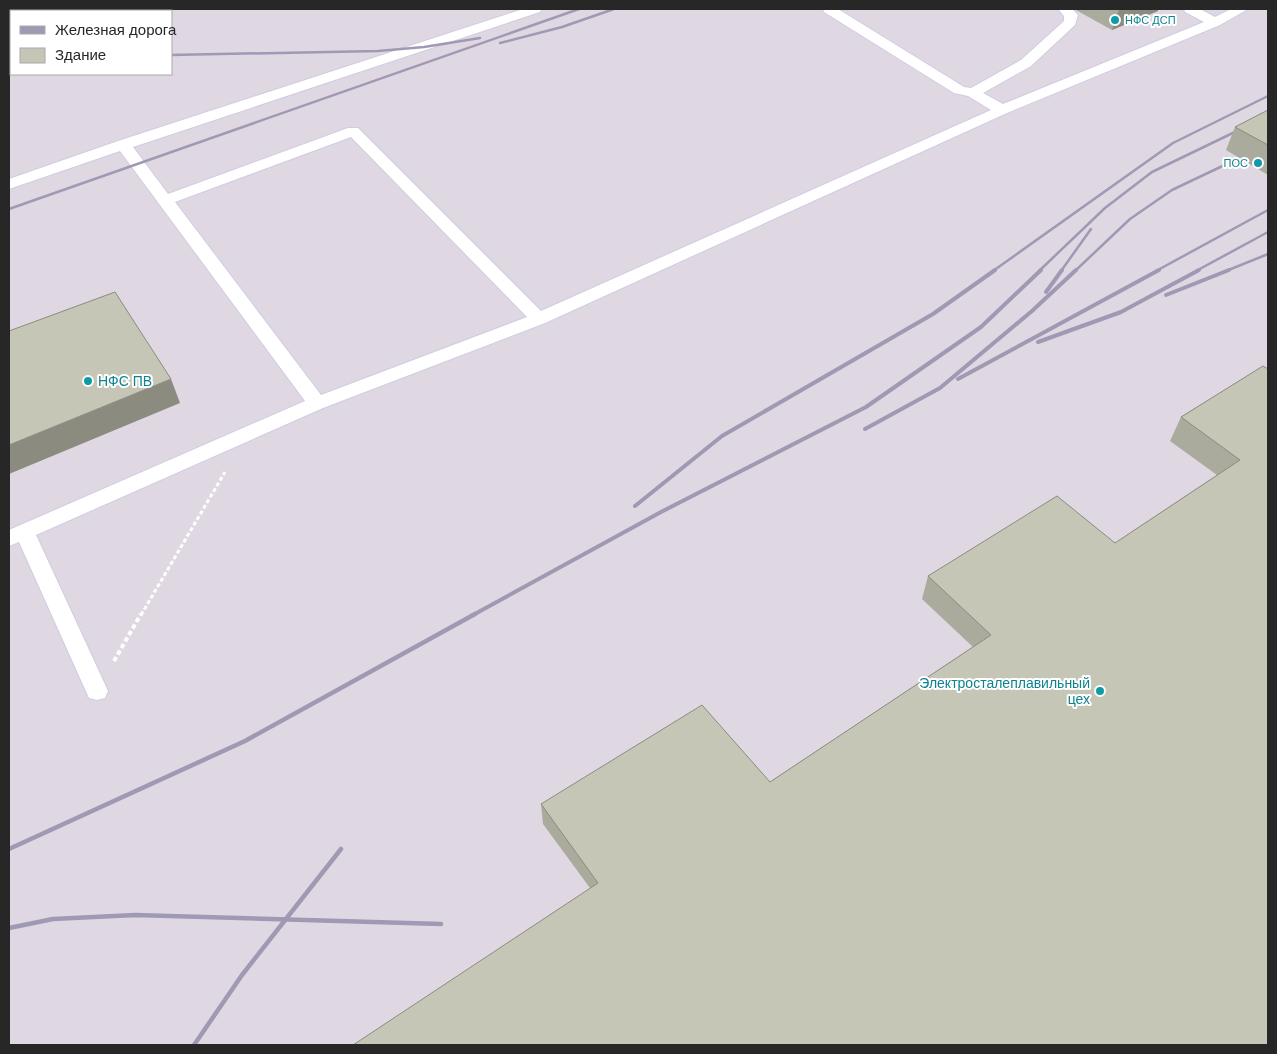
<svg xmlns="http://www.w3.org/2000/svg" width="1277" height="1054" font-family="Arial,sans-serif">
<rect width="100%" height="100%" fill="#ebead7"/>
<path fill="#dfd8e2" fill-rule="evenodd" d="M9 9H1268V1045H9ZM11 11H171V74H11Z"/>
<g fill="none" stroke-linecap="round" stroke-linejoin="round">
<defs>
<path id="lane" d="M523 9H542L540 12 133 147 168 194 348 128H358L541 311 991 110 968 96 954 93 824 12 823 9H838L964 87 971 88 1021 60 1064 21V16L1058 9H1072L1078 15 1075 25 1031 66 983 93 1003 104 1204 22 1185 12 1184 9H1200L1215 17 1231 9H1248L1220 25 1007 113 545 323 323 408 36 535 108 691 105 698 97 700 89 698 19 542 9 546V530L305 401 120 151 9 189V179L118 141ZM351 137 527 317 321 395 175 202Z"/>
</defs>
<use href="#lane" stroke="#d0cce2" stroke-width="2"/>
<polyline stroke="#fff" stroke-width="3" stroke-dasharray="4 2.5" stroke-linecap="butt" points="141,615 225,472"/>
<polyline stroke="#fff" stroke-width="4" stroke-dasharray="4.5 3" stroke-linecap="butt" points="114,661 141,614"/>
<use href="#lane" fill="#fff" fill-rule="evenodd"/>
<g stroke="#a099b3" stroke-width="2.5">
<polyline points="500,43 562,27 614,9"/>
<polyline points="171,55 378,51 424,47 480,38"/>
<polyline points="9,58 11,58"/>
<polyline points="9,209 579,9"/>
<polyline points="993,271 1173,143 1268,96"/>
<polyline points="1039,271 1105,208 1152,172 1268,116"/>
<polyline points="1061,271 1091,229"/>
<polyline points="1075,271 1130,219 1172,190 1233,161"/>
<polyline points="1156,271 1268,210"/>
<polyline points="1196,271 1268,232"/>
<polyline points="1226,271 1268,254"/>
</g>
<g stroke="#a099b3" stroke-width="4">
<polyline points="1046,292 1062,270"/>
<polyline points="1166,295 1229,270"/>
<polyline points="1038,342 1121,312 1199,270"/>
<polyline points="958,379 1159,270"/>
<polyline points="865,429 940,388 1032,311 1076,270"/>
<polyline points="635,506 722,436 933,314 995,270"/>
<polyline points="473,615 661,512 866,407 981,327 1041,270"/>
</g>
<g stroke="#a099b3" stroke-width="4.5">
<polyline points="9,849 245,741 475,614"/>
<polyline points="9,928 53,919 135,915 441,924"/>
<polyline points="194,1045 242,975 341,849"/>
</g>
</g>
<g fill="#aaaa9d">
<polygon points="1074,9 1158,9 1158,11 1112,30"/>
<polygon points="1268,110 1268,175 1226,150 1235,127"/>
<polygon points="1263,366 1268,1045 590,888 543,824 541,804 770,782 973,647 922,599 928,576 1115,543 1217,475 1170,441 1181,417"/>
</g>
<g fill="#8b8b80">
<polygon points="1119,9 1158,9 1158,11 1112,30"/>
<polygon points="171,379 180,403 9,474 9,445"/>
</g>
<g fill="#c6c6b7" stroke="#8b8b80">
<polygon points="1268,110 1268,145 1235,127"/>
<polygon points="115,292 171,379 9,445 9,331"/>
<polygon points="1263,366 1268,369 1268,1045 353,1045 598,883 541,804 702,705 770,782 991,635 928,576 1057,496 1115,543 1240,460 1181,417"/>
</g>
<g fill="#0f9aa8" stroke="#fff" stroke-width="2">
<circle cx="1115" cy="20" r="5"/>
<circle cx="1258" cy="163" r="5"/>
<circle cx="88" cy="381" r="5"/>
<circle cx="1100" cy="691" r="5"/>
</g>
<g text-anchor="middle" stroke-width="4" stroke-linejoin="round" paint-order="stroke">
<g font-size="11" fill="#0d838f" stroke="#fff" text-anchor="start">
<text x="1125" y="24">НФС ДСП</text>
<text x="1248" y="167" text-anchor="end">ПОС</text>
</g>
<g font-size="14" fill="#0d838f" stroke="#fff" text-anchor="start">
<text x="98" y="386">НФС ПВ</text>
<text x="1090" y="688" text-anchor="end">Электросталеплавильный<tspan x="1090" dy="16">цех</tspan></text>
</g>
</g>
<rect width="1277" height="1054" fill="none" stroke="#272727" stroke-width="20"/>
<rect x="10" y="10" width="162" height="65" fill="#ffffff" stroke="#a9a9a9"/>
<rect x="20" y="26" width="25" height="8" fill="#a099b3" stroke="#a9a9a9"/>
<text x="55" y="35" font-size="15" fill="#272727">Железная дорога</text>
<rect x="20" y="48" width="25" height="15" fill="#c6c6b7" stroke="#a9a9a9"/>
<text x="55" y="60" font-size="15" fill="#272727">Здание</text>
</svg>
